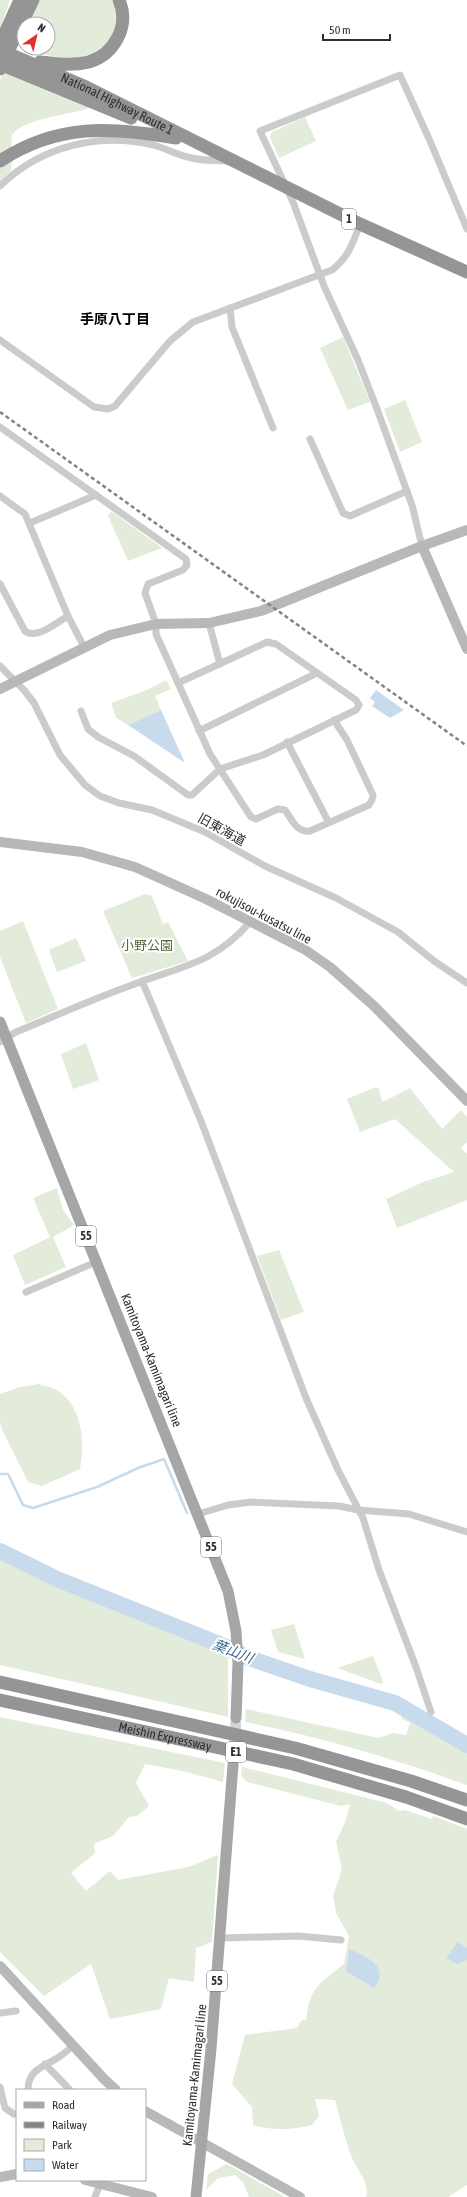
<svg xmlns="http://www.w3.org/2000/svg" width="467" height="2197" font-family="'Asap Condensed','Noto Sans JP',sans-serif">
<rect width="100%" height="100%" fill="#fff"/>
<g fill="#e3ebdb">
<polygon points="0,0 10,0 0,29"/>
<path d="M38 0H112C128 27 103 58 74 59 57 59 41 54 25 48H48V24H25Z"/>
<path d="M4 71 90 106 87 109C68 115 24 118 12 135L11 147 0 154V80Z"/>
<polygon points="305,117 316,141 279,158 270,137 272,132"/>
<polygon points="12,159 11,171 0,181 0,166"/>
<polygon points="343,337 370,402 348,410 320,348"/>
<polygon points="405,400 422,442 400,452 384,409"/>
<polygon points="111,511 162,548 128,561 108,516"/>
<polygon points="166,680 171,689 155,696 161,710 128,725 116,718 111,703 147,690"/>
<polygon points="145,894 152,896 163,924 168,922 188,961 132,978 103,911"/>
<polygon points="23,921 58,1009 26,1023 0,957 0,931"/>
<polygon points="76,938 86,961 57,972 49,950"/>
<polygon points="86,1043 99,1080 73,1089 61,1054"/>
<polygon points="376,1087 379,1089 382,1101 385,1101 410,1088 442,1129 461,1110 467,1117 467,1142 461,1148 467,1154 467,1200 397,1228 386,1199 423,1182 454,1172 395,1119 360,1132 347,1099"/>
<polygon points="57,1188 63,1210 74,1225 53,1237 66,1267 25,1285 13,1255 50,1237 33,1198"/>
<polygon points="279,1250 304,1312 281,1320 257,1256"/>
<path d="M39 1384C44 1386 52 1387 57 1390 83 1407 85 1442 80 1469L42 1486 28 1482 3 1432 0 1423V1394L20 1387Z"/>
<polygon points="0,1557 51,1584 228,1653 228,1717 0,1665"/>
<polygon points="294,1624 305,1659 278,1652 271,1630"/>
<polygon points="373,1656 383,1682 381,1684 337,1668"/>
<path d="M246 1709 378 1738 393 1733 406 1735 410 1723 401 1718 404 1711 467 1749V1785C394 1759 321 1737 245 1722Z"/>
<polygon points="0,1717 225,1763 223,1782 183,1771 145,1764 136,1783 149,1806 137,1816 129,1817 113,1836 94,1844 95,1853 71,1873 86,1891 110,1871 118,1880 188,1867 218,1855 212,1942 196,1948 194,1982 169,1978 161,2009 110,2019 91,1964 44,1996 0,1952"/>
<path d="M242 1767 387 1803 399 1811 405 1810 432 1819 433 1816 467 1829V2185L448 2197H366C370 2184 358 2171 353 2160 345 2141 341 2120 335 2100L315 2099 319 2116 312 2125C291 2130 274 2131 253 2125L252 2107 232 2084 245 2035 297 2028 302 2020H306C310 1987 319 1984 344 1964L349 1936 336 1913 333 1896 342 1869 336 1842 346 1820 350 1804 341 1806 247 1782 241 1776Z"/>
<polygon points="227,2164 285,2197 249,2197 243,2182 235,2175 218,2178 206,2190 208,2174"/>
</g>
<g fill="#c7dbec">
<polygon points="376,690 404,710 390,718 372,706 375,702 370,698"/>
<polygon points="161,710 185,763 128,725"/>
<polygon points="458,1942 467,1948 467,1960 457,1964 446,1958"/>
<path d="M349 1949C366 1956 391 1967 374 1988L346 1971Z"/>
</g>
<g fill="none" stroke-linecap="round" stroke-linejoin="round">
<polyline stroke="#c7dbec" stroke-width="2.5" points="0,1474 8,1474 23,1505 33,1508 97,1487 138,1468 164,1459 187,1513"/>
<polyline stroke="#c7dbec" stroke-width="16" points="0,1551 57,1579 224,1646 249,1658 310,1679 395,1703 467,1745"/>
<polyline stroke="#d5d5d5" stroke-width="11" stroke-dasharray="11 5.5" stroke-linecap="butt" points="233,1765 236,1718"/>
<g stroke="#cbcbcb" stroke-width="7">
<path d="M0 186C41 146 99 132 154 145 167 149 179 156 192 158 203 161 216 160 228 161"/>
<polyline points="230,308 232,327 273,428"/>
<path d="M0 340 94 407 108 409 115 406 170 341 193 322 332 270C348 258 353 243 360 224"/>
<path d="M0 427 186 559 187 565 183 570 148 584 145 593 156 624V634L210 754 251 817 256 819 278 809 285 810C292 820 297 833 310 831L369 805 372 800 373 795 347 740 334 720"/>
<polyline points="310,439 343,513 350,516 407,491"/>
<polyline points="0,496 25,514 68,616 84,647"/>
<polyline points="30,523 96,495"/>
<polyline points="422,546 412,505 377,409 358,360 324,286 293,202 260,131 400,75 430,141 467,229"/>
<path d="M0 584 25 631C37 640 57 622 68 616"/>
<polyline points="209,623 220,664"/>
<polyline points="0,666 24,690 34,703 60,755 85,785 100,796 119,803 152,810 205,832 265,866 336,898 398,932 434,961 467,983"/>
<polyline points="81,711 88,729 98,737 134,756 188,795 192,795 220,769 263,755 356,710 359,705 356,700 276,644 267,642 178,683"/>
<polyline points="199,731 317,673"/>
<polyline points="287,742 328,821"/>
<polyline points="142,981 201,1121 306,1398 338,1470 363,1518 379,1570 416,1667 431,1712"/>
<path d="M0 1042 16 1032C55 1016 93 999 132 985 181 966 214 964 250 922"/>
<polyline points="26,1292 96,1262"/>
<polyline points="198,1514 228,1505 251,1502 339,1506 358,1510 409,1514 467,1532"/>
<polyline points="220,1938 298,1936 341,1940"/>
<polyline points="0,2013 16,2011"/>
<polyline points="45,2064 70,2090"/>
<polyline points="0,2087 5,2108 14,2114 17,2114"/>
<path d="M28 2090C28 2069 44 2067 59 2057 64 2054 69 2049 74 2045"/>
<polyline points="95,2197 100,2184"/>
</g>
<g stroke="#b8b8b8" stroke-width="10">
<polyline points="422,546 467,649"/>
<polyline points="0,689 110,635 156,624 209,623 261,611 422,546 467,530"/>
<polyline points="0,842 82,852 135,867 206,899 304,949 330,967 374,1006 467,1101"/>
<polyline points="0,1966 104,2079 116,2090"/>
<polyline points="145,2111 300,2197"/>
<polyline points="0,2177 17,2174"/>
<polyline points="85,2180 152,2197"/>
</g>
<g stroke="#a6a6a6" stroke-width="11">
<polyline points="0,1022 228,1591 236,1631 238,1663 236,1718"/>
<polyline points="196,2197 211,2049 233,1765"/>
</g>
<g stroke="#959595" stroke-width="13">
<polyline points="12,43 33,0"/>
<polyline points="0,44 20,0"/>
<path id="s1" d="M0 50 86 87 360 224 467 272"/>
<path d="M40 62C56 64 73 66 89 62 115 54 130 25 119 0"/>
<polyline points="0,64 131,118"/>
<path d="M0 161C58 123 111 127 176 138"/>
<polyline points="0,1682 295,1748 411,1781 467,1800"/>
<path id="s2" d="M0 1700 293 1764 406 1797 467 1819"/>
</g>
<polyline stroke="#838383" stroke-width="2.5" stroke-dasharray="4 3" stroke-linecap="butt" points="0,412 467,746"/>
<polyline stroke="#959595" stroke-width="13" points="0,69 12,43"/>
</g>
<g text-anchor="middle" stroke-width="4" stroke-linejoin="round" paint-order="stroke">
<g fill="#fff" stroke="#6d6d6d" stroke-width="1">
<rect x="342" y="209" width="14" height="20" rx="3"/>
<rect x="76" y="1226" width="20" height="20" rx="3"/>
<rect x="201" y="1537" width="20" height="20" rx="3"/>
<rect x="226" y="1742" width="20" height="20" rx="3"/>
<rect x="207" y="1971" width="20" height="20" rx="3"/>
</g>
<g font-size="12" font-weight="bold" fill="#2e2e2e">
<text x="349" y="223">1</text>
<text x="86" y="1240">55</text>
<text x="211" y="1551">55</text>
<text x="236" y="1756">E1</text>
<text x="217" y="1985">55</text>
</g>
<g font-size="13" fill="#2e2e2e" stroke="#fff">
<text dy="5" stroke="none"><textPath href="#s1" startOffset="129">National Highway Route 1</textPath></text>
<text transform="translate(222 829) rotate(29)" y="5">旧東海道</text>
<text transform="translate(264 915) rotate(28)" y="5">rokujisou-kusatsu line</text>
<text transform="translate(152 1360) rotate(68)" y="5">Kamitoyama-Kamimagari line</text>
<text dy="5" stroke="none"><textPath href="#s2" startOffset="169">Meishin Expressway</textPath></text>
<text transform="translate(194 2075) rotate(-84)" y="5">Kamitoyama-Kamimagari line</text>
</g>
<g font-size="13" fill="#4e6a3b" stroke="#fff">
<text x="147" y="950">小野公園</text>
</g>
<g font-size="14" font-weight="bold" fill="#000" stroke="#fff">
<text x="115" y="324">手原八丁目</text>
</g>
<g font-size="14" font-style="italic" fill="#3b6b90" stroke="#fff">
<text transform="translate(233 1651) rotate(21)" y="5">葉山川</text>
</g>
</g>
<rect x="16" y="2089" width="130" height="92" fill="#ffffff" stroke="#ababab"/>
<rect x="24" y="2102" width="20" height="6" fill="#a6a6a6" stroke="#ababab"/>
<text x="52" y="2109" font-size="12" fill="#2e2e2e">Road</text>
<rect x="24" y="2122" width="20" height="6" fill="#838383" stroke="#ababab"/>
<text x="52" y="2129" font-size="12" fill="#2e2e2e">Railway</text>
<rect x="24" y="2139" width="20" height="12" fill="#e3ebdb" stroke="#ababab"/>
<text x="52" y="2149" font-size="12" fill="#2e2e2e">Park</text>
<rect x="24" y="2159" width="20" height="12" fill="#c7dbec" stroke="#ababab"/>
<text x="52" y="2169" font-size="12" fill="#2e2e2e">Water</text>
<g transform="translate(36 36) rotate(34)"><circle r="19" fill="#ffffff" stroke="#ababab"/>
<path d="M0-3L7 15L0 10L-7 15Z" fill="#e62e32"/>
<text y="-6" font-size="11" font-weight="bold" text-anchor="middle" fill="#2e2e2e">N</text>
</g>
<path d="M323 34v6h67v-6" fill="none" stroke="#2e2e2e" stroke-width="2"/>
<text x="329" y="34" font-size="12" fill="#2e2e2e" stroke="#ffffff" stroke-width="3" paint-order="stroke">50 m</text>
</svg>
